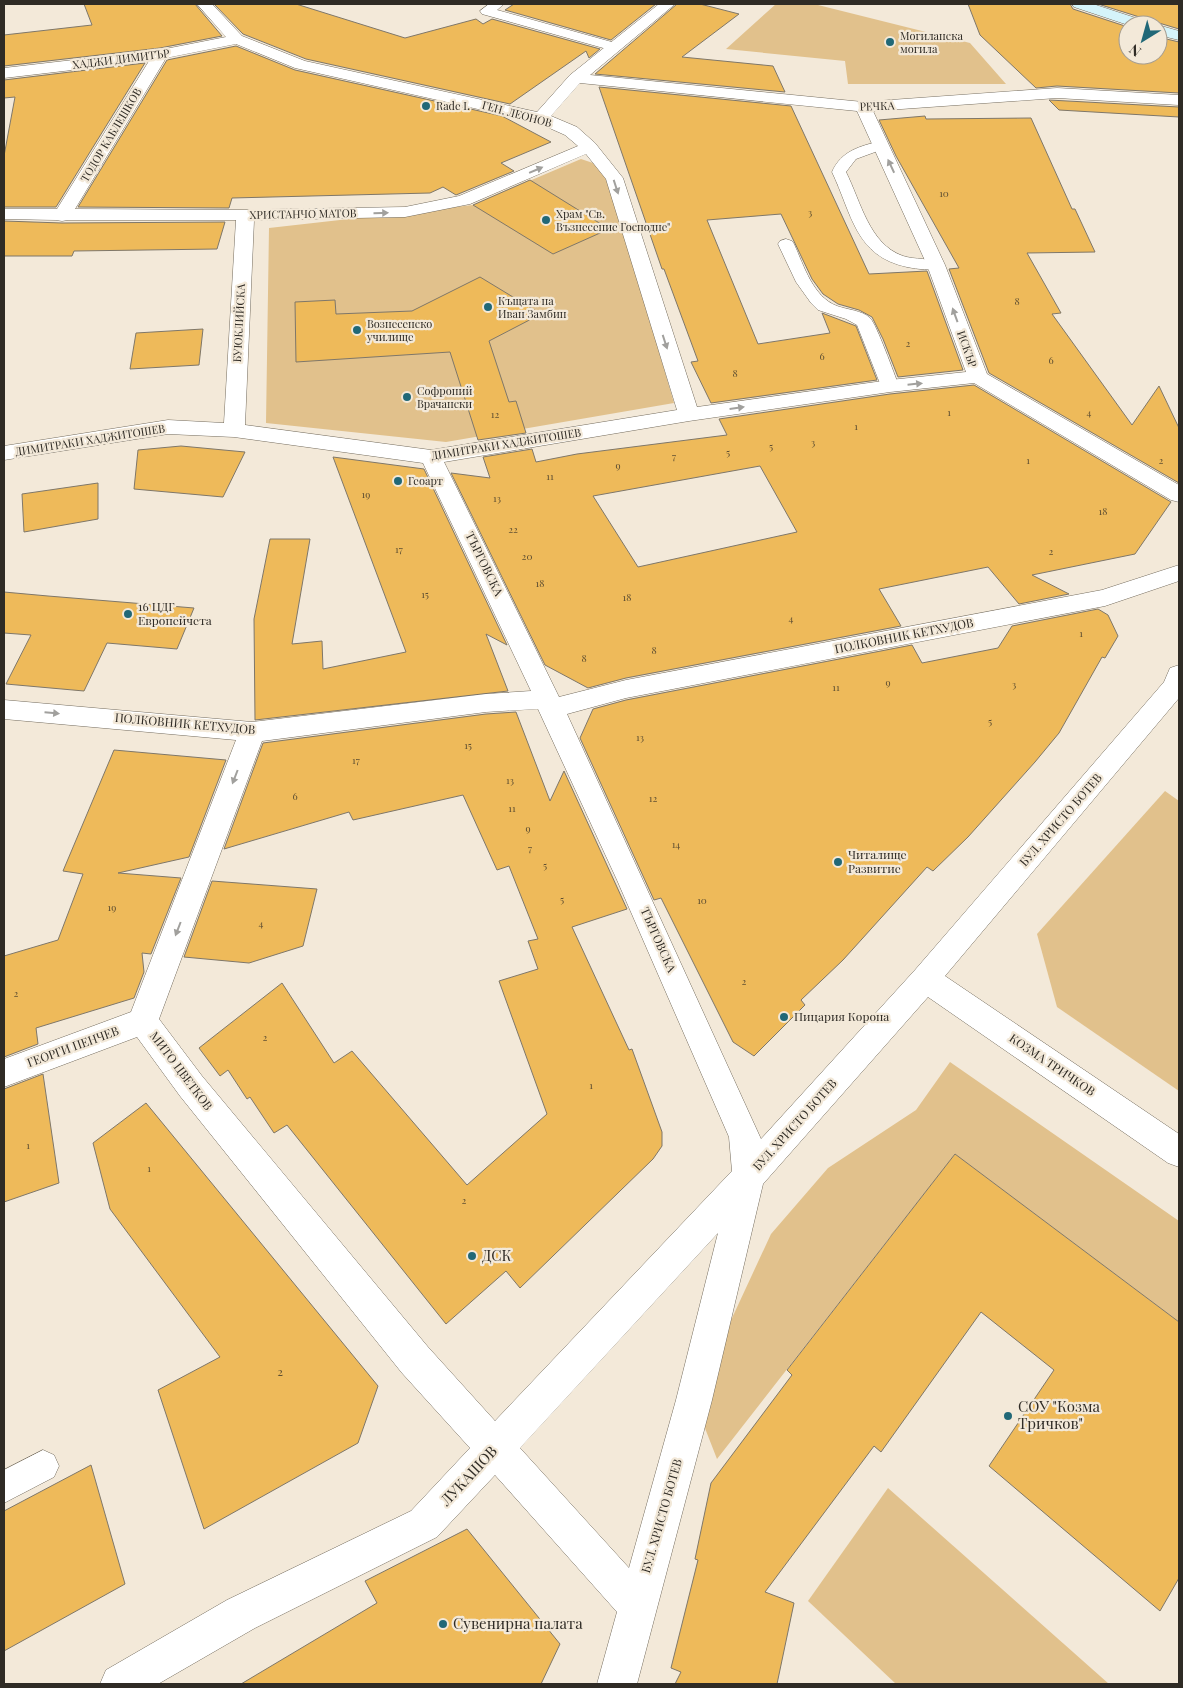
<svg xmlns="http://www.w3.org/2000/svg" width="1183" height="1688" font-family="'Playfair Display',serif">
<rect width="100%" height="100%" fill="#f3e9d9"/>
<g fill="#e1c18c">
<polygon points="776,4 814,4 970,43 1006,84 848,84 845,61 726,49"/>
<polygon points="581,159 605,167 674,403 446,442 266,423 269,228 473,205"/>
<polygon points="1165,791 1179,801 1179,1091 1057,1007 1037,934"/>
<polygon points="950,1062 1179,1221 1179,1322 955,1154 717,1459 694,1400 771,1234 828,1168 916,1110"/>
<polygon points="888,1488 1109,1684 896,1684 808,1601"/>
</g>
<g fill="#eeba5a" stroke="#7f7769" fill-rule="evenodd">
<polygon points="84,4 195,4 222,36 160,48 4,66 4,35 92,25"/>
<polygon points="214,4 296,4 405,38 476,19 483,24 492,19 600,49 589,58 586,51 510,104 306,59 243,34"/>
<polygon points="514,4 656,4 611,40 505,10"/>
<polygon points="677,4 700,4 739,14 682,57 773,66 785,92 595,74"/>
<polygon points="968,4 1070,4 1073,9 1128,27 1128,55 1158,55 1158,37 1179,42 1179,93 1057,86 1036,88 980,35"/>
<polygon points="1098,4 1179,4 1179,29 1159,23 1152,25 1149,20"/>
<polygon points="236,46 295,70 502,116 551,142 501,163 514,171 456,195 443,187 430,193 232,198 229,208 78,207 167,60"/>
<polygon points="145,63 56,207 4,207 4,156 15,97 4,98 4,80"/>
<polygon points="599,87 791,106 869,274 927,271 963,370 898,377 883,339 872,317 859,310 838,304 823,294 812,279 781,214 707,220 758,344 830,333 822,313 856,326 877,380 711,403 691,362 698,361 664,269 662,269"/>
<polygon points="1049,100 1179,107 1179,117 1059,110"/>
<polygon points="925,116 926,119 1031,118 1072,209 1075,209 1095,252 1027,253 1061,313 1052,314 1132,425 1159,386 1179,428 1179,483 989,373 949,269 959,268 896,156 879,120"/>
<polygon points="530,180 609,229 553,254 473,205"/>
<polygon points="4,221 62,223 225,222 217,249 74,251 72,256 4,256"/>
<polygon points="480,277 541,314 489,341 509,402 516,401 526,433 478,440 450,352 296,362 295,302 335,300 336,314 412,311"/>
<polygon points="203,329 199,365 130,369 136,333"/>
<path d="M974 385 1171 502 1135 554 1032 575 1069 594 1019 604 988 567 879 589 901 626 626 678 588 688 545 665 451 473 490 478 483 457 532 449 536 462 577 454 727 435 719 419 890 394ZM760 466 797 532 638 567 593 496Z"/>
<polygon points="181,446 245,452 223,497 134,489 138,450"/>
<polygon points="333,457 424,469 507,645 486,634 508,691 255,720 254,619 270,539 310,539 292,644 322,641 323,669 406,652"/>
<polygon points="98,483 98,519 24,532 22,494"/>
<polygon points="4,592 48,596 194,608 177,649 107,643 84,691 6,684 31,635 4,633"/>
<polygon points="1098,609 1108,615 1118,636 1105,658 1102,657 1059,733 1035,762 968,837 933,871 927,867 843,960 801,1000 805,1005 754,1056 733,1042 661,898 654,900 580,738 593,709 626,700 912,645 922,663 998,648 1012,626"/>
<polygon points="516,712 550,801 564,771 627,909 572,927 629,1050 632,1049 662,1132 662,1146 653,1159 520,1288 506,1271 446,1324 287,1125 274,1133 250,1097 247,1099 228,1070 220,1076 199,1048 282,983 334,1063 352,1051 467,1185 547,1114 499,981 538,969 528,941 538,939 509,866 497,870 463,795 353,820 349,812 224,849 263,743 486,714"/>
<polygon points="114,750 226,760 189,857 118,873 181,878 151,954 142,953 144,972 134,998 36,1028 38,1044 4,1057 4,956 58,940 83,874 63,871"/>
<polygon points="212,881 317,889 303,946 249,963 184,957"/>
<polygon points="43,1074 59,1183 4,1202 4,1089"/>
<polygon points="146,1103 378,1386 358,1443 204,1529 158,1390 220,1357 110,1209 93,1143"/>
<polygon points="955,1154 1179,1322 1179,1578 1160,1611 989,1466 1054,1370 981,1312 881,1452 874,1446 765,1592 794,1603 777,1684 675,1684 681,1672 671,1668 698,1560 695,1559 711,1483 792,1375 787,1370"/>
<polygon points="91,1465 125,1584 4,1651 4,1511"/>
<polygon points="467,1529 560,1644 541,1684 241,1684 377,1603 365,1581"/>
</g>
<g fill="none" stroke-linecap="round" stroke-linejoin="round">
<defs>
<g id="lane">
<polygon points="489,4 504,4 497,10 619,44 621,47 614,51 482,14 480,11"/>
<path d="M881 141 886 142 888 145 886 148 856 159 846 172C861 202 869 244 903 256 916 260 929 258 942 262L944 265 942 268C931 271 918 269 907 267 855 256 852 214 832 172 841 151 860 146 881 141Z"/>
<path d="M786 239 792 241 794 244C804 266 813 297 837 306 848 310 861 310 870 318 877 325 894 374 899 386L896 390 890 391 884 390 881 386 857 325 846 319 818 310 811 303 796 282 778 244 780 241Z"/>
<polygon points="43,1450 54,1455 59,1466 54,1477 4,1503 4,1470"/>
</g>
<path id="street" d="M197 4H212L242 36 305 61 537 112 570 75 659 4H675L590 75 863 102 1057 88 1179 95V105L1057 98 873 111 945 265 987 374 1179 485V502L1171 500 974 383 890 392 689 421 444 462 559 697 626 680 1102 590 1179 565V581L1105 606 626 698 567 714 761 1139 915 970 1164 682 1170 668 1179 665V698L945 976 1179 1134V1167L1168 1163 928 997 763 1184 712 1400 637 1684H597L617 1612 495 1475 437 1537 255 1628 158 1684H100L106 1670 227 1600 411 1511 470 1448 402 1373 180 1096 137 1037 4 1087V1059L131 1012 236 740 4 719V700L252 722 486 694 531 691 423 463 234 437 168 434 4 460V446L168 420 224 423 236 220H68L62 221 56 220 4 219V209H57L149 61 4 78V68L160 50 226 37ZM236 44 295 68 536 122 565 135 578 146 459 196 405 207 245 210 75 209 166 58ZM580 83 857 111 927 265 966 372 890 380 697 407 623 178 595 143 577 127 551 116ZM586 154 606 179 677 410 431 450 245 425 254 220 405 217 470 204ZM538 709 617 880 729 1137 732 1171 495 1421 428 1347 202 1076 159 1019 262 741 486 712ZM718 1233 676 1400 629 1568 520 1448Z"/>
<g id="secondary">
<polygon points="1072,4 1093,4 1148,22 1150,25 1128,25 1074,7"/>
<polygon points="1158,25 1179,31 1179,40 1158,35"/>
</g>
</defs>
<use href="#lane" stroke="#756d5f" stroke-width="1"/>
<use href="#street" stroke="#756d5f" stroke-width="1"/>
<use href="#secondary" stroke="#756d5f" stroke-width="1"/>
<use href="#lane" fill="#fff" fill-rule="evenodd"/>
<use href="#street" fill="#fff" fill-rule="evenodd"/>
<use href="#secondary" fill="#d5f4fa" fill-rule="evenodd"/>
</g>
<defs><path id="oneway-solid" d="M-6-.8H1V-3.2L6.5 0L1 3.2V.8H-6Z" transform="scale(1.25)"/></defs>
<g fill="#a1a09d">
<use href="#oneway-solid" transform="translate(891 166) rotate(-115)"/>
<use href="#oneway-solid" transform="translate(536 170) rotate(-23)"/>
<use href="#oneway-solid" transform="translate(616 187) rotate(72)"/>
<use href="#oneway-solid" transform="translate(381 213) rotate(-1)"/>
<use href="#oneway-solid" transform="translate(955 315) rotate(-110)"/>
<use href="#oneway-solid" transform="translate(665 342) rotate(72)"/>
<use href="#oneway-solid" transform="translate(915 384) rotate(-6)"/>
<use href="#oneway-solid" transform="translate(737 408) rotate(-8)"/>
<use href="#oneway-solid" transform="translate(52 713) rotate(5)"/>
<use href="#oneway-solid" transform="translate(235 777) rotate(111)"/>
<use href="#oneway-solid" transform="translate(178 929) rotate(111)"/>
</g>
<g fill="#216877" stroke="#f3e9d9" stroke-width="2">
<circle cx="890" cy="42" r="5"/>
<circle cx="426" cy="106" r="5"/>
<circle cx="546" cy="220" r="5"/>
<circle cx="488" cy="307" r="5"/>
<circle cx="357" cy="330" r="5"/>
<circle cx="407" cy="397" r="5"/>
<circle cx="398" cy="481" r="5"/>
<circle cx="128" cy="614" r="5"/>
<circle cx="838" cy="862" r="5"/>
<circle cx="784" cy="1017" r="5"/>
<circle cx="472" cy="1256" r="5"/>
<circle cx="1008" cy="1416" r="5"/>
<circle cx="443" cy="1624" r="5"/>
</g>
<g text-anchor="middle" stroke-width="4.5" stroke-linejoin="round" paint-order="stroke">
<g font-size="10" fill="#5f4f32">
<text x="944" y="197">10</text>
<text x="810" y="216">3</text>
<text x="1017" y="305">8</text>
<text x="908" y="347">2</text>
<text x="822" y="360">6</text>
<text x="1051" y="364">6</text>
<text x="735" y="377">8</text>
<text x="949" y="416">1</text>
<text x="1089" y="416">4</text>
<text x="495" y="418">12</text>
<text x="856" y="430">1</text>
<text x="813" y="446">3</text>
<text x="771" y="450">5</text>
<text x="728" y="456">5</text>
<text x="674" y="460">7</text>
<text x="1028" y="464">1</text>
<text x="1161" y="464">2</text>
<text x="618" y="469">9</text>
<text x="550" y="480">11</text>
<text x="366" y="498">19</text>
<text x="497" y="502">13</text>
<text x="1103" y="515">18</text>
<text x="513" y="533">22</text>
<text x="399" y="553">17</text>
<text x="1051" y="555">2</text>
<text x="527" y="560">20</text>
<text x="540" y="587">18</text>
<text x="425" y="598">15</text>
<text x="627" y="601">18</text>
<text x="791" y="622">4</text>
<text x="1081" y="637">1</text>
<text x="654" y="654">8</text>
<text x="584" y="662">8</text>
<text x="888" y="686">9</text>
<text x="1014" y="688">3</text>
<text x="836" y="691">11</text>
<text x="990" y="725">5</text>
<text x="640" y="741">13</text>
<text x="468" y="749">15</text>
<text x="356" y="764">17</text>
<text x="510" y="784">13</text>
<text x="295" y="800">6</text>
<text x="653" y="802">12</text>
<text x="512" y="812">11</text>
<text x="528" y="832">9</text>
<text x="676" y="848">14</text>
<text x="530" y="852">7</text>
<text x="545" y="869">5</text>
<text x="562" y="903">5</text>
<text x="702" y="904">10</text>
<text x="112" y="911">19</text>
<text x="261" y="927">4</text>
<text x="744" y="985">2</text>
<text x="16" y="997">2</text>
<text x="265" y="1041">2</text>
<text x="591" y="1089">1</text>
<text x="28" y="1149">1</text>
<text x="149" y="1172">1</text>
<text x="464" y="1204">2</text>
</g>
<g font-size="11" fill="#2f2b25" stroke="#f3e9d9" text-anchor="start">
<text x="900" y="40">Могиланска<tspan x="900" dy="13">могила</tspan></text>
<text x="436" y="110">Rade I.</text>
<text x="556" y="218">Храм "Св.<tspan x="556" dy="13">Възнесение Господне"</tspan></text>
<text x="498" y="305">Къщата на<tspan x="498" dy="13">Иван Замбин</tspan></text>
<text x="367" y="328">Вознесенско<tspan x="367" dy="13">училище</tspan></text>
<text x="417" y="395">Софроний<tspan x="417" dy="13">Врачански</tspan></text>
<text x="408" y="485">Геоарт</text>
</g>
<g font-size="11" fill="#2f2b25" stroke="#f3e9d9">
<text transform="translate(121 59) rotate(-7)" y="4">ХАДЖИ ДИМИТЪР</text>
<text transform="translate(877 106) rotate(-2)" y="4">РЕЧКА</text>
<text transform="translate(517 114) rotate(15)" y="4">ГЕН. ЛЕОНОВ</text>
<text transform="translate(111 135) rotate(-59)" y="4">ТОДОР КАБЛЕШКОВ</text>
<text transform="translate(303 214) rotate(-1)" y="4">ХРИСТАНЧО МАТОВ</text>
<text transform="translate(239 323) rotate(-87)" y="4">БУЮКЛИЙСКА</text>
<text transform="translate(967 349) rotate(70)" y="4">ИСКЪР</text>
<text transform="translate(90 440) rotate(-9)" y="4">ДИМИТРАКИ ХАДЖИТОШЕВ</text>
<text transform="translate(506 444) rotate(-9)" y="4">ДИМИТРАКИ ХАДЖИТОШЕВ</text>
</g>
<g font-size="12" fill="#2f2b25" stroke="#f3e9d9">
<text transform="translate(484 564) rotate(64)" y="4">ТЪРГОВСКА</text>
<text transform="translate(904 636) rotate(-11)" y="4">ПОЛКОВНИК КЕТХУДОВ</text>
<text transform="translate(185 724) rotate(5)" y="4">ПОЛКОВНИК КЕТХУДОВ</text>
<text transform="translate(1061 820) rotate(-49)" y="4">БУЛ. ХРИСТО БОТЕВ</text>
<text transform="translate(658 940) rotate(66)" y="4">ТЪРГОВСКА</text>
<text transform="translate(73 1047) rotate(-20)" y="4">ГЕОРГИ ПЕНЧЕВ</text>
<text transform="translate(1052 1065) rotate(34)" y="4">КОЗМА ТРИЧКОВ</text>
<text transform="translate(181 1071) rotate(53)" y="4">МИТО ЦВЕТКОВ</text>
<text transform="translate(795 1125) rotate(-48)" y="4">БУЛ. ХРИСТО БОТЕВ</text>
<text transform="translate(662 1516) rotate(-74)" y="4">БУЛ. ХРИСТО БОТЕВ</text>
</g>
<g font-size="12" fill="#2f2b25" stroke="#f3e9d9" text-anchor="start">
<text x="138" y="611">16 ЦДГ<tspan x="138" dy="14">Европейчета</tspan></text>
<text x="848" y="859">Читалище<tspan x="848" dy="14">Развитие</tspan></text>
<text x="794" y="1021">Пицария Корона</text>
</g>
<g font-size="12" fill="#5f4f32">
<text x="280" y="1376">2</text>
</g>
<g font-size="15" fill="#2f2b25" stroke="#f3e9d9" text-anchor="start">
<text x="482" y="1261">ДСК</text>
<text x="1018" y="1412">СОУ "Козма<tspan x="1018" dy="17">Тричков"</tspan></text>
<text x="453" y="1629">Сувенирна палата</text>
</g>
<g font-size="15" fill="#2f2b25" stroke="#f3e9d9">
<text transform="translate(469 1476) rotate(-47)" y="5">ЛУКАШОВ</text>
</g>
</g>
<rect width="1183" height="1688" fill="none" stroke="#2f2b25" stroke-width="10"/>
<g transform="translate(1143 40) rotate(217)"><circle r="24" fill="#f3e9d9" stroke="#a59d91"/>
<path d="M0-4L9 19L0 12L-9 19Z" fill="#216877"/>
<text y="-8" font-size="14" font-weight="bold" text-anchor="middle" fill="#2f2b25">N</text>
</g>
</svg>
